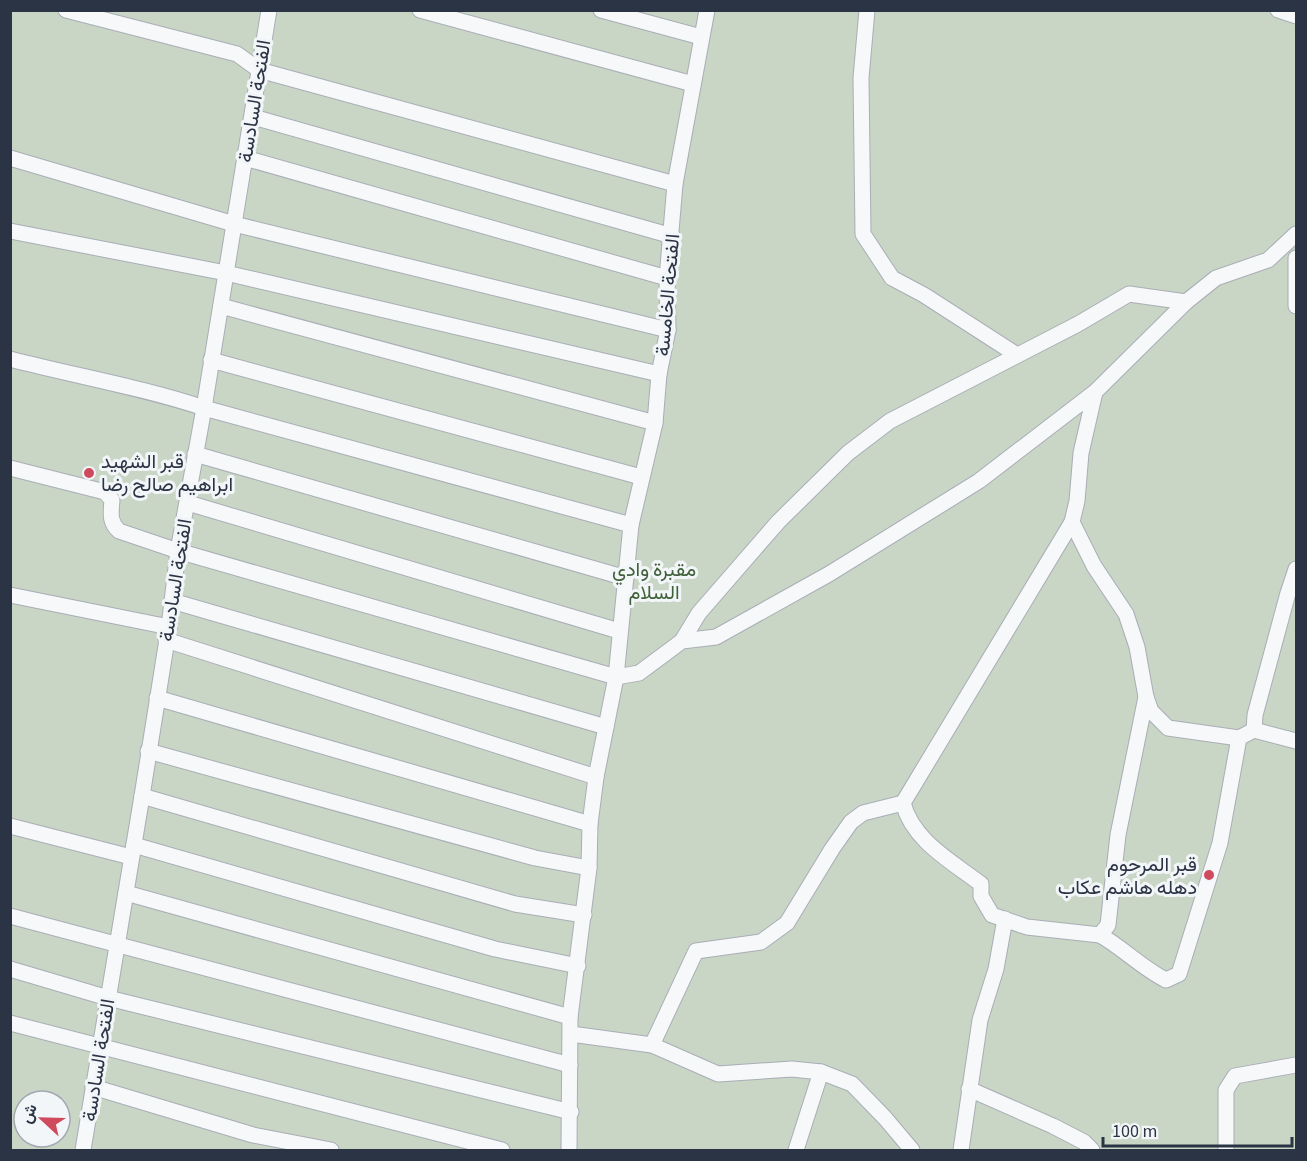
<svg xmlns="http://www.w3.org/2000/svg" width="1307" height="1161" font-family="'Source Sans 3',Vazirmatn,sans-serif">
<rect width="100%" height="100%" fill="#e4e7ec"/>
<path fill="#c9d5c5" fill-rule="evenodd" d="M10 11H1296V1150H11ZM24 1101H60V1137H24Z"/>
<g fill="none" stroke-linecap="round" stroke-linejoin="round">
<defs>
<g id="minor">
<polyline points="66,10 237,54 259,70 675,184"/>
<polyline points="420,10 693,84"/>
<polyline points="601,10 701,37"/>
<polyline points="867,10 861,78 863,234 892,278 924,295 1017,355"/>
<polyline points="1278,10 1296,16"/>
<polyline points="253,117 672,236"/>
<polyline points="10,158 234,224 668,330"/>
<polyline points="245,158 667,278"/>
<polyline points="10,231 226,273 659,374"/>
<polyline points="1296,258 1296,306"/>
<polyline points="221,306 655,423"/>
<path d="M10 359C75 376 141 387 204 408L631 525"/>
<polyline points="211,360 641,477"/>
<polyline points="1095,392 1081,453 1077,501 1072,522 1094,566 1126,614 1137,647 1146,697 1151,711 1168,728 1239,738"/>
<polyline points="195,454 626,578"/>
<path d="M10 468 105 492 112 500C111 513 109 522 119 531L178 551 616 677 639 673 682 641 716 637 829 574 979 481 1095 392 1186 302 1216 278 1268 260 1296 234"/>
<polyline points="188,503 619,631"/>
<path d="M1072 522 903 803C913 841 951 861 981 884V896L992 915 1027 927 1100 935 1108 925 1118 835 1146 697"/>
<polyline points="10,595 169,627"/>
<polyline points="172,601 606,727"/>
<polyline points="166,640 596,777"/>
<polyline points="682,641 699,613 778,522 848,453 890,421 1078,324 1129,294 1186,302"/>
<polyline points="157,698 590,824"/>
<polyline points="1254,730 1296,741"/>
<polyline points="148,751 535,858 589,868"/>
<polyline points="142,796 515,904 584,915"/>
<polyline points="10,826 131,857"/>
<polyline points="134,845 495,949 578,966"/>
<polyline points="126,893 570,1017"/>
<polyline points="10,916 570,1065"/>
<path d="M1100 935C1123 948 1142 968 1166 980L1179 974 1220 843 1239 738 1254 730 1255 715 1288 593 1296 569"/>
<polyline points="10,969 108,998 571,1112"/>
<polyline points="10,1023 502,1150"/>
<polyline points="571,1034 652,1045 718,1074 792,1069 821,1072 852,1084 885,1118 912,1150"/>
<polyline points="652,1045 696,951 761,942 787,923 832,849 851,822 863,813 903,803"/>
<polyline points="93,1087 253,1135 331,1150"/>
<polyline points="969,1089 1053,1126 1084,1142 1092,1150"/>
<polyline points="83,1150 142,796 169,627 178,551 204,408 269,10"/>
<polyline points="569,1150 570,1017 589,868 590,824 596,777 616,677 631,525 655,423 659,374 668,330 667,278 675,184 707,10"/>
<polyline points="796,1150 821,1072"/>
<polyline points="961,1150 980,1020 996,969 1005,919"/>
<polyline points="1226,1150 1226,1090 1235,1076 1296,1065"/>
</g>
</defs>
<use href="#minor" stroke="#a9aeb6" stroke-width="17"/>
<use href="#minor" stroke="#f6f8fa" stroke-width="15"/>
</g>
<g fill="#cf4a5d" stroke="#f3f6f9" stroke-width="2">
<circle cx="89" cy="473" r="6"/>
<circle cx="1209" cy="875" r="6"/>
</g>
<g text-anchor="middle" stroke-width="6" stroke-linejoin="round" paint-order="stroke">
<g font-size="20" fill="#2b3444" stroke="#f3f6f9">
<text transform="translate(254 101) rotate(-81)" y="7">الفتحة السادسة</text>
<text transform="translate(667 295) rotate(-85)" y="7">الفتحة الخامسة</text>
<text transform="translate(175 580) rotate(-81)" y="7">الفتحة السادسة</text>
<text transform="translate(98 1060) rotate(-81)" y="7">الفتحة السادسة</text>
</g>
<g font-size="20" fill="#2b3444" stroke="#f3f6f9" text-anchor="start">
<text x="101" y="468">قبر الشهيد<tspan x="101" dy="23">ابراهيم صالح رضا</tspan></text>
<text x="1197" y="871" text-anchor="end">قبر المرحوم<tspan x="1197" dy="23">دهله هاشم عكاب</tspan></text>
</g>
<g font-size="20" fill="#3f6038" stroke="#f3f6f9">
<text x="654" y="576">مقبرة وادي<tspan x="654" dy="23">السلام</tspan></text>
</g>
</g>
<rect width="1307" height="1161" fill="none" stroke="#2b3444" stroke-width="24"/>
<g transform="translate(42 1119) rotate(292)"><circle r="28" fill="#f3f6f9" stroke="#a3a8b1" stroke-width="1.5"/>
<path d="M0-4.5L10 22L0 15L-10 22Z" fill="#cf4a5d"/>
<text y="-9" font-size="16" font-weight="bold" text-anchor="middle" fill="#2b3444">ش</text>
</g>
<path d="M1103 1137v9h189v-9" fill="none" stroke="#2b3444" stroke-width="3"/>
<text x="1112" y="1137" font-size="18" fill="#2b3444" stroke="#f3f6f9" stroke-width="4.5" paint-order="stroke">100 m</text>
</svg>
